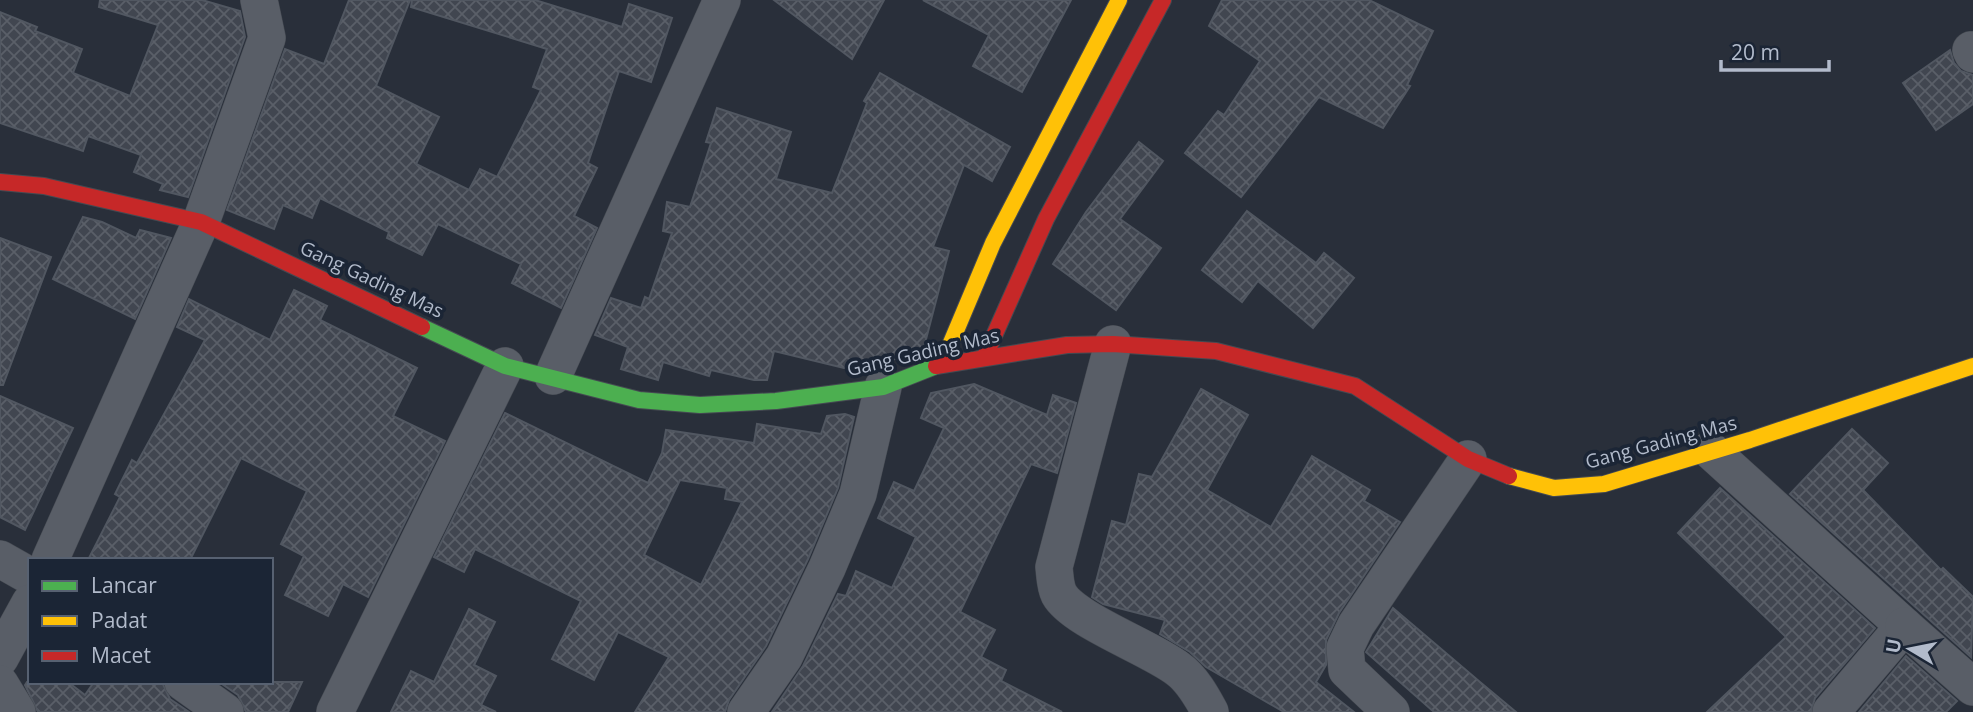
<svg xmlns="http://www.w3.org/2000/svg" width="1973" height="712" font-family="'Open Sans',sans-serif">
<defs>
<pattern id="building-cross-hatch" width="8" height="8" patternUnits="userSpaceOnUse" patternTransform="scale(1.75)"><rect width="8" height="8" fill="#414650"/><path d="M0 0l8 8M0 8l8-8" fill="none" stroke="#5a5f68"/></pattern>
</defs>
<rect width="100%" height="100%" fill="#292f3a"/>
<g fill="url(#building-cross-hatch)" stroke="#515761" stroke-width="2" fill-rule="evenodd">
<polygon points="100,0 202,0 240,11 245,37 188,197 160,190 163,184 134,172 141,155 88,136 83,151 0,123 0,12 37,27 35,31 82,49 73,73 130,96 158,25 99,7"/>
<polygon points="349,0 410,0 376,86 439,117 416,164 469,190 480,169 497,177 541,90 533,87 547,49 411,7 412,0 535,0 622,27 629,4 672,18 651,82 619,71 588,163 597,168 574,216 597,228 561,308 512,283 521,264 438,224 422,255 387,238 389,232 320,198 312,218 283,205 274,229 227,210 285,49 324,64"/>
<polygon points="774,0 884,0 852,59"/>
<polygon points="923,0 1071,0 1022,92 973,66 989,35"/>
<polygon points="1222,0 1369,0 1433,31 1407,85 1410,86 1383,128 1319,97 1241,197 1185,153 1218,111 1224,115 1260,61 1209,26"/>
<polygon points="1950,50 1954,63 1961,71 1973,75 1973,104 1936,130 1903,83"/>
<polygon points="880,73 1010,147 992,181 964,165 933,247 949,251 924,347 890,361 844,368 774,351 767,380 754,380 711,370 709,376 663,362 658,380 621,369 628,347 595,335 611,298 641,308 645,297 649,299 672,233 663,231 667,202 690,207 711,143 706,142 717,108 791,132 776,179 832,193 867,103 864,101"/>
<polygon points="1139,142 1163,161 1120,219 1161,248 1116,310 1053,264 1086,212"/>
<polygon points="1247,211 1316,263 1324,253 1354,278 1313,328 1258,281 1242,302 1202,270"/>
<polygon points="83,217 102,222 136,238 140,230 171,238 135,319 53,279"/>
<polygon points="0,238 51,257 3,385 0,385"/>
<polygon points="294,290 327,306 320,320 417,368 393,416 445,441 368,597 343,584 328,616 285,595 304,556 281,544 307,491 241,458 190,560 88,560 120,497 115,494 132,460 137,463 205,340 177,327 189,299 270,340"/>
<polygon points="974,384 1047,415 1053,395 1076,403 1057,473 1031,464 960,612 995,630 981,657 1006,670 1001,681 1062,712 772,712 803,666 838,594 846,596 856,571 892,588 916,537 878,518 894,482 914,491 944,428 921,418 931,393"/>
<polygon points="1201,389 1248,415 1207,490 1271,527 1312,456 1370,490 1364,501 1400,522 1339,613 1326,640 1326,665 1316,682 1354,712 1284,712 1206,667 1190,652 1160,634 1165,620 1103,604 1092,597 1112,521 1126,525 1139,474 1152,477"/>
<polygon points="0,396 73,428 25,530 0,517"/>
<path d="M505 413 648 483 662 453 666 430 754 443 757 424 821 434 827 416 845 414 854 417 838 488 808 559 766 646 729 700 725 712H635L669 657 618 632 594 680 552 659 581 601 475 549 464 572 434 557ZM680 480 727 488 725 499 742 502 701 585 644 555Z"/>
<polygon points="1852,429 1888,463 1863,490 1941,570 1943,568 1973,597 1971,657 1790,494"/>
<polygon points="1720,488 1875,628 1815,698 1811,712 1707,712 1786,637 1678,533"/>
<polygon points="1393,608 1480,682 1516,712 1434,712 1366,652"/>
<polygon points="469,609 495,622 474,665 496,676 481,705 496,712 391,712 411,671 434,682"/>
<polygon points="1906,656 1957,701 1946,712 1859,712"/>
<polygon points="27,682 68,682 85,695 94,682 162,682 170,699 189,712 38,712 25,685"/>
<polygon points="219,682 302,682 288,712 246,712 238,695"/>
</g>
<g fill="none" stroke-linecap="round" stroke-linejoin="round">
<defs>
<g id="street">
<polyline points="1971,50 1973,54"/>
<path d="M1113 344 1054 567C1055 576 1055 586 1059 594 1073 620 1151 648 1178 669 1192 679 1202 697 1210 712"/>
<polyline points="553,376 722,0"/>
<polyline points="1710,450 1904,626 1831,712"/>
<polyline points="0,559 30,576"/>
<polyline points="50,560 201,222 267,38 259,0"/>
<polyline points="1904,626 1973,687"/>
<polyline points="0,658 30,603"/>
<polyline points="183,682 225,712"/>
<polyline points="0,684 17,712"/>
<polyline points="335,712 505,366"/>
<polyline points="746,712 784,657 827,568 858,494 883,387"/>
<polyline points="1391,712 1347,670 1345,648 1356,625 1468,459"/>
</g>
<polyline id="fast" points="422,327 505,366 639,400 700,405 776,401 883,387 936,366"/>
<g id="slow">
<polyline points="942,364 993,243 1119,0"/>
<polyline points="1509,476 1554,488 1604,484 1750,440 1973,366"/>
</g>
<g id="jam">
<polyline points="0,182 44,186 201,222 422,327"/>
<polyline points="985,356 1046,219 1163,0"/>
<polyline points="936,366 1067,345 1113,344 1216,351 1355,386 1468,459 1509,476"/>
</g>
</defs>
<use href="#street" stroke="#454a52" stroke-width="38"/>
<use href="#fast" stroke="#454a52" stroke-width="18"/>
<use href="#slow" stroke="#454a52" stroke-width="18"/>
<use href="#jam" stroke="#454a52" stroke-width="18"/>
<use href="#street" stroke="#595e67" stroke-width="37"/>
<use href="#fast" stroke="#4caf50" stroke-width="16"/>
<use href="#slow" stroke="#ffc107" stroke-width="16"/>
<use href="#jam" stroke="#c62828" stroke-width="16"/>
</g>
<g text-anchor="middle" stroke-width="7" stroke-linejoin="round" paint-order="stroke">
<g font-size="19" fill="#b2bbcb" stroke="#1b2535">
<text transform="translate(372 279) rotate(25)" y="7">Gang Gading Mas</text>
<text transform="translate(923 352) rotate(-13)" y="7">Gang Gading Mas</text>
<text transform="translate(1661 442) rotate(-15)" y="7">Gang Gading Mas</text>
</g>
</g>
<rect x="28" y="558" width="245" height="126" fill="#1b2535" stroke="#576171" stroke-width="2"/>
<rect x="42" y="581" width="35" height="10" fill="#4caf50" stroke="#576171" stroke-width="2"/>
<text x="91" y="593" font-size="21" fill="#b2bbcb">Lancar</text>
<rect x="42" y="616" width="35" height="10" fill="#ffc107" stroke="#576171" stroke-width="2"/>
<text x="91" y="628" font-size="21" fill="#b2bbcb">Padat</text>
<rect x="42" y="651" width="35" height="10" fill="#c62828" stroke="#576171" stroke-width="2"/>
<text x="91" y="663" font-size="21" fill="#b2bbcb">Macet</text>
<g transform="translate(1910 649) rotate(280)" stroke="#1b2535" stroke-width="5" paint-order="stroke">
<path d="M0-5L12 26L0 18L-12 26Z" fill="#b2bbcb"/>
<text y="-10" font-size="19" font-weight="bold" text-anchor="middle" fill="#b2bbcb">U</text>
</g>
<path d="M1721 60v10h108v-10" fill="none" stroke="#b2bbcb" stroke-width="3.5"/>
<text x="1731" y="60" font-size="21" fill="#b2bbcb" stroke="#1b2535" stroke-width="5" paint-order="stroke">20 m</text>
</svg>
